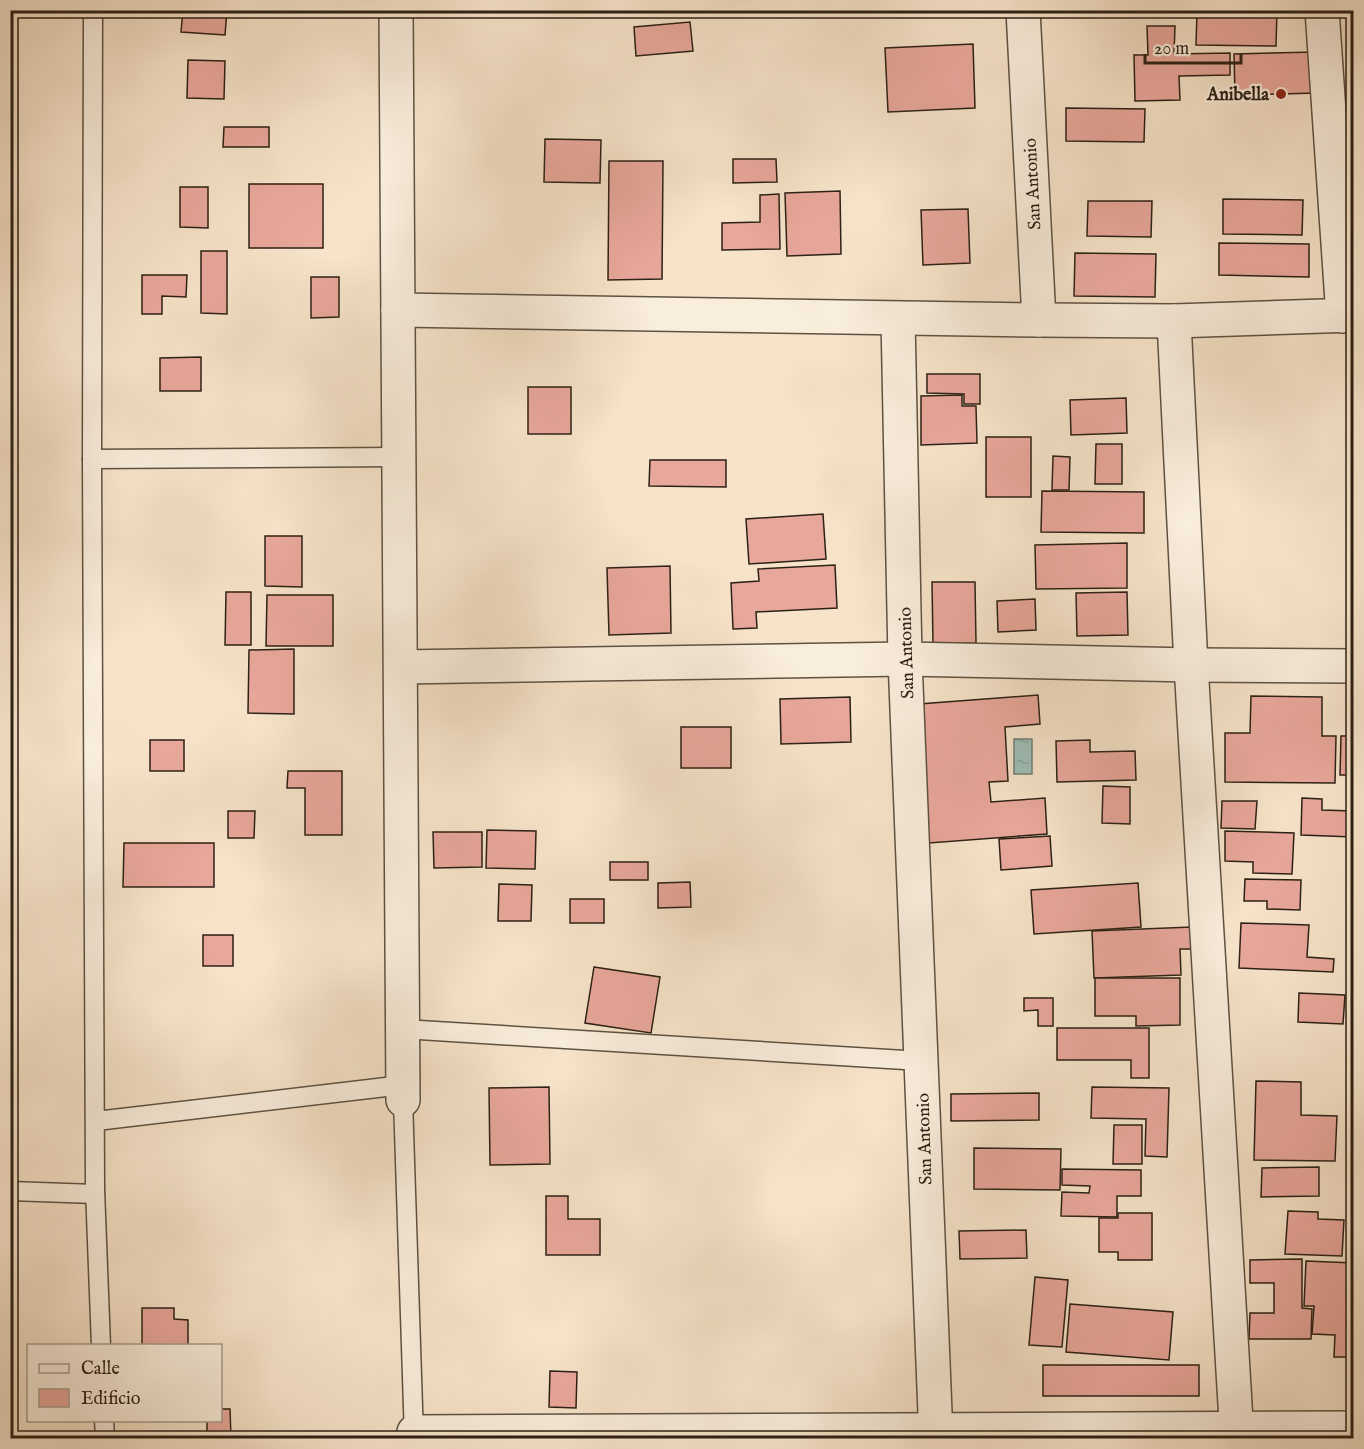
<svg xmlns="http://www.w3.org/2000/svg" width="1364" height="1449" font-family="'IM FELL English',serif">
<defs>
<pattern id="water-ripples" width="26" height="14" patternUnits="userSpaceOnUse" patternTransform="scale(1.5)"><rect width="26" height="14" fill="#9dbeb6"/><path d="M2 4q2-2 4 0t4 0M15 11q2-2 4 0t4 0" fill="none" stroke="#87a39c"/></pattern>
</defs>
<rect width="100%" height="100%" fill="#f6e3c9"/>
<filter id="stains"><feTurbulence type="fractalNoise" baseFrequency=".00333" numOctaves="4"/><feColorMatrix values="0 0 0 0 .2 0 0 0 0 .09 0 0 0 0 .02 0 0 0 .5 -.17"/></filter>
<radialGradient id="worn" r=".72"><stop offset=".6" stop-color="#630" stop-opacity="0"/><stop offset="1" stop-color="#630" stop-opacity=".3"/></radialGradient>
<rect fill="url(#water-ripples)" stroke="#707f76" stroke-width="1.5" x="1014" y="739" width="18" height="35"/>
<g fill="#e8a79b" stroke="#2c2115" stroke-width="1.5">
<polygon points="183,10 227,10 225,35 181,32"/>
<polygon points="1197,10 1277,10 1276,46 1196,45"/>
<polygon points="690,22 693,51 636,56 634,27"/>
<polygon points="1147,26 1175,26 1174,54 1230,53 1230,75 1179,76 1180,100 1135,101 1134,55 1148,55"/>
<polygon points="973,44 975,108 888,112 885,48"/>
<polygon points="1316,52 1317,93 1235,95 1234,54"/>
<polygon points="188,60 225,61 224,99 187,98"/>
<polygon points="1066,108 1145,109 1144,142 1066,141"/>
<polygon points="224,127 269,127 269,147 223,147"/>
<polygon points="545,139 601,140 600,183 544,182"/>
<polygon points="733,159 776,159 777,182 733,183"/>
<polygon points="609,161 663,161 662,279 608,280"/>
<rect x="249" y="184" width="74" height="64"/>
<polygon points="180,187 208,187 208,228 180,227"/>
<polygon points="840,191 841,254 787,256 785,193"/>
<polygon points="779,194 780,249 722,250 722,223 760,222 760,195"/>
<polygon points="1223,199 1303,200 1302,235 1223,234"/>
<polygon points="1088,201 1152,201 1151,237 1087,236"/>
<polygon points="968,209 970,263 923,265 921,210"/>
<polygon points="1219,243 1309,244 1309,277 1219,275"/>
<polygon points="201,251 227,251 227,314 201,313"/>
<polygon points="1075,253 1156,254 1155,297 1074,296"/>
<polygon points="142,275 187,275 186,297 162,296 162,314 142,314"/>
<polygon points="311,277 339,277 339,317 311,318"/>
<polygon points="201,357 201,391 160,391 160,358"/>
<polygon points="927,374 980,374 980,404 964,404 964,394 927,393"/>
<rect x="528" y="387" width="43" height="47"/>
<polygon points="962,395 962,406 976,406 977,443 921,445 921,396"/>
<polygon points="1126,398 1127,433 1071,435 1070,400"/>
<rect x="986" y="437" width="45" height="60"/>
<polygon points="1096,444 1122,444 1122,484 1095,484"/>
<polygon points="1053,456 1070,457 1069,490 1052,490"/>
<polygon points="650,460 726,460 726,487 649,486"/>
<polygon points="1042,491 1144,492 1144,533 1041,532"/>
<polygon points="823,514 826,559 749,564 746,519"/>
<polygon points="265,536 302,536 302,587 265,586"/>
<polygon points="1127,543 1127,588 1036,589 1035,545"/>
<polygon points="835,565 837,608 756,612 757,628 733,629 731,583 759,581 758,569"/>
<polygon points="670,566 671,633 609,635 607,568"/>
<polygon points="932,582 975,582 976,643 933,644"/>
<polygon points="226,592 251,592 251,645 225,645"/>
<polygon points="1127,592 1128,635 1077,636 1076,593"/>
<polygon points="267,595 333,595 333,646 266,646"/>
<polygon points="1035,599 1036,630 998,632 997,601"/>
<polygon points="294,649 294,714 248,713 249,650"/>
<polygon points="1038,695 1040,724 1005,727 1008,781 989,782 991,802 1045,798 1047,834 929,843 919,704"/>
<polygon points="1251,696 1322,697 1322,736 1336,736 1335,783 1225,782 1225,733 1250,733"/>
<polygon points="850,697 851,742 781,744 780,699"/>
<rect x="681" y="727" width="50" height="41"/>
<polygon points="1341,736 1354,736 1354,775 1340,775"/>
<rect x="150" y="740" width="34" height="31"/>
<polygon points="1090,740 1090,752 1135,751 1136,780 1057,782 1056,741"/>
<polygon points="288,771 342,771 342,835 305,835 305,788 287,788"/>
<polygon points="1103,786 1130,787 1130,824 1102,823"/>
<polygon points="1302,798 1322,799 1322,810 1353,811 1353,837 1301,835"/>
<polygon points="1222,801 1257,801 1255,829 1221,828"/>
<polygon points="228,811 255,811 254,838 228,838"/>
<polygon points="487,830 536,831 535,869 486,868"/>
<polygon points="1225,831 1294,833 1292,874 1253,873 1253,862 1225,861"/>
<polygon points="433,832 482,832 482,867 434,868"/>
<polygon points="1050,836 1052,866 1001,870 999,839"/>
<polygon points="124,843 214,843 214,887 123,887"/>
<rect x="610" y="862" width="38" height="18"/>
<polygon points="1245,879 1301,880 1300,910 1267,909 1267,901 1244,901"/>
<polygon points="690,882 691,907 658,908 658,883"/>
<polygon points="1138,883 1141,927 1034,934 1031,890"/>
<polygon points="499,884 532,885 531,921 498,921"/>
<rect x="570" y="899" width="34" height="24"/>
<polygon points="1241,923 1309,925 1307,957 1334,959 1333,972 1239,968"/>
<polygon points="1192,927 1192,949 1180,949 1181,975 1094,978 1092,931"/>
<rect x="203" y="935" width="30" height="31"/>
<polygon points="594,967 660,977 651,1033 585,1023"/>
<polygon points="1095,978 1180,978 1180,1025 1136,1026 1136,1016 1095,1016"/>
<polygon points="1299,993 1345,995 1343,1024 1298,1022"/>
<polygon points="1024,998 1053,998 1053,1026 1038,1026 1038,1010 1024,1011"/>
<polygon points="1057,1028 1149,1028 1149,1078 1131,1078 1131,1060 1057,1060"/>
<polygon points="1256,1081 1301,1082 1301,1115 1337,1116 1335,1161 1254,1160"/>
<polygon points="549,1087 550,1164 490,1165 489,1088"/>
<polygon points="1092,1087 1169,1088 1167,1157 1145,1156 1146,1119 1091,1118"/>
<polygon points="1039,1093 1039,1120 951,1121 951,1094"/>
<polygon points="1114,1125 1142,1125 1142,1164 1113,1164"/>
<polygon points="974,1148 1061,1149 1060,1190 974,1189"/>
<polygon points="1319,1167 1319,1196 1261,1197 1262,1168"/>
<polygon points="1062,1169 1141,1170 1141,1196 1117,1196 1117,1217 1061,1216 1062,1192 1089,1193 1090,1186 1062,1185"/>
<polygon points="546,1196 568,1196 568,1219 600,1219 600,1255 546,1255"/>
<polygon points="1288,1211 1318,1212 1318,1219 1344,1220 1342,1256 1285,1254"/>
<polygon points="1118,1213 1152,1213 1152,1260 1118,1260 1118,1252 1099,1252 1099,1218 1118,1218"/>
<polygon points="1026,1230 1027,1258 960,1259 959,1231"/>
<polygon points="1302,1259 1302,1308 1312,1309 1311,1339 1249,1339 1250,1313 1274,1313 1274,1283 1250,1283 1250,1260"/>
<polygon points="1306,1261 1354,1263 1354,1357 1334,1357 1335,1335 1312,1334 1314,1306 1304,1306"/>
<polygon points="1035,1277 1068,1280 1062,1347 1029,1345"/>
<polygon points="1070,1304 1173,1312 1169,1360 1066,1352"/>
<polygon points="142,1308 174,1308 174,1319 188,1320 188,1346 142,1346"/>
<rect x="1043" y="1365" width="156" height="31"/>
<polygon points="550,1371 577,1372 576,1408 549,1407"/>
<polygon points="220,1409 230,1409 231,1438 207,1438 207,1420 220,1420"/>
</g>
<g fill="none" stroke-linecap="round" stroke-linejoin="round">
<defs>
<g id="service">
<polyline points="93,10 92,459 95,1189 101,1346"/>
<polyline points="92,459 398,457"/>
<polyline points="403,1029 921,1061"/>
<polyline points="403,1100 414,1438"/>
<polyline points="96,1121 403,1085"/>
<polyline points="10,1191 95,1194"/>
<polyline points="104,1420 105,1438"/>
</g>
<g id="minor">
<polyline points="396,10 403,1100"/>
<polyline points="1023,10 1039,320"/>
<polyline points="1322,10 1343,316"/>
<polyline points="398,310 1039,320 1174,321 1354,315"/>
<polyline points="898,319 905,659 936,1438"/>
<polyline points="1174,321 1191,665 1237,1438"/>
<polyline points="401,667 905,659 1191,665 1354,666"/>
<polyline points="414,1432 1354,1428"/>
</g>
</defs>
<use href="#service" stroke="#5e5242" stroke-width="21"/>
<use href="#minor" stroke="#5e5242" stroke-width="36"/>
<use href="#service" stroke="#f9eddc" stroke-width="18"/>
<use href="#minor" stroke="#f9eddc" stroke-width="33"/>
</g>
<circle fill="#8f2418" stroke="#f9eddc" stroke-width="2" cx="1281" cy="94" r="6"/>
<g text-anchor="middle" stroke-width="4.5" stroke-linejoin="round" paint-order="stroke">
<g font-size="18" font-weight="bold" fill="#2c2115" stroke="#f9eddc" text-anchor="end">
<text x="1269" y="100">Anibella</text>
</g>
<g font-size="18" fill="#2c2115" stroke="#f9eddc">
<text transform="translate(1032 184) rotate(-93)" y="6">San Antonio</text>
<text transform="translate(906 653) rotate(-92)" y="6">San Antonio</text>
<text transform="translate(924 1139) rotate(-92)" y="6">San Antonio</text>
</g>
</g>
<rect width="1364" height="1449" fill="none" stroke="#f6e3c9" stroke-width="36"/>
<rect x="12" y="12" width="1340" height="1425" fill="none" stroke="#2c2115" stroke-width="3"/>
<rect x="18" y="18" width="1328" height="1413" fill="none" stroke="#2c2115" stroke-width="1.5"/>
<rect x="27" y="1344" width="195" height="78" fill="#f9eddc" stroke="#a79b8c" stroke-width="1.5"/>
<rect x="39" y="1364" width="30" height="9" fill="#f9eddc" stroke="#a79b8c" stroke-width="1.5"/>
<text x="81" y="1374" font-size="18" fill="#2c2115">Calle</text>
<rect x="39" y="1389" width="30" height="18" fill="#e8a79b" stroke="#a79b8c" stroke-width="1.5"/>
<text x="81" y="1404" font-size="18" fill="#2c2115">Edificio</text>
<path d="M1145 54v9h96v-9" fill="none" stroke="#2c2115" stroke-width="3"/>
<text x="1154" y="54" font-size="18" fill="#2c2115" stroke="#f9eddc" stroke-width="4.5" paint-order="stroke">20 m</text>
<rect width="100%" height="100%" filter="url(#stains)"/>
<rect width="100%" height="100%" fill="url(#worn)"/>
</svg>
